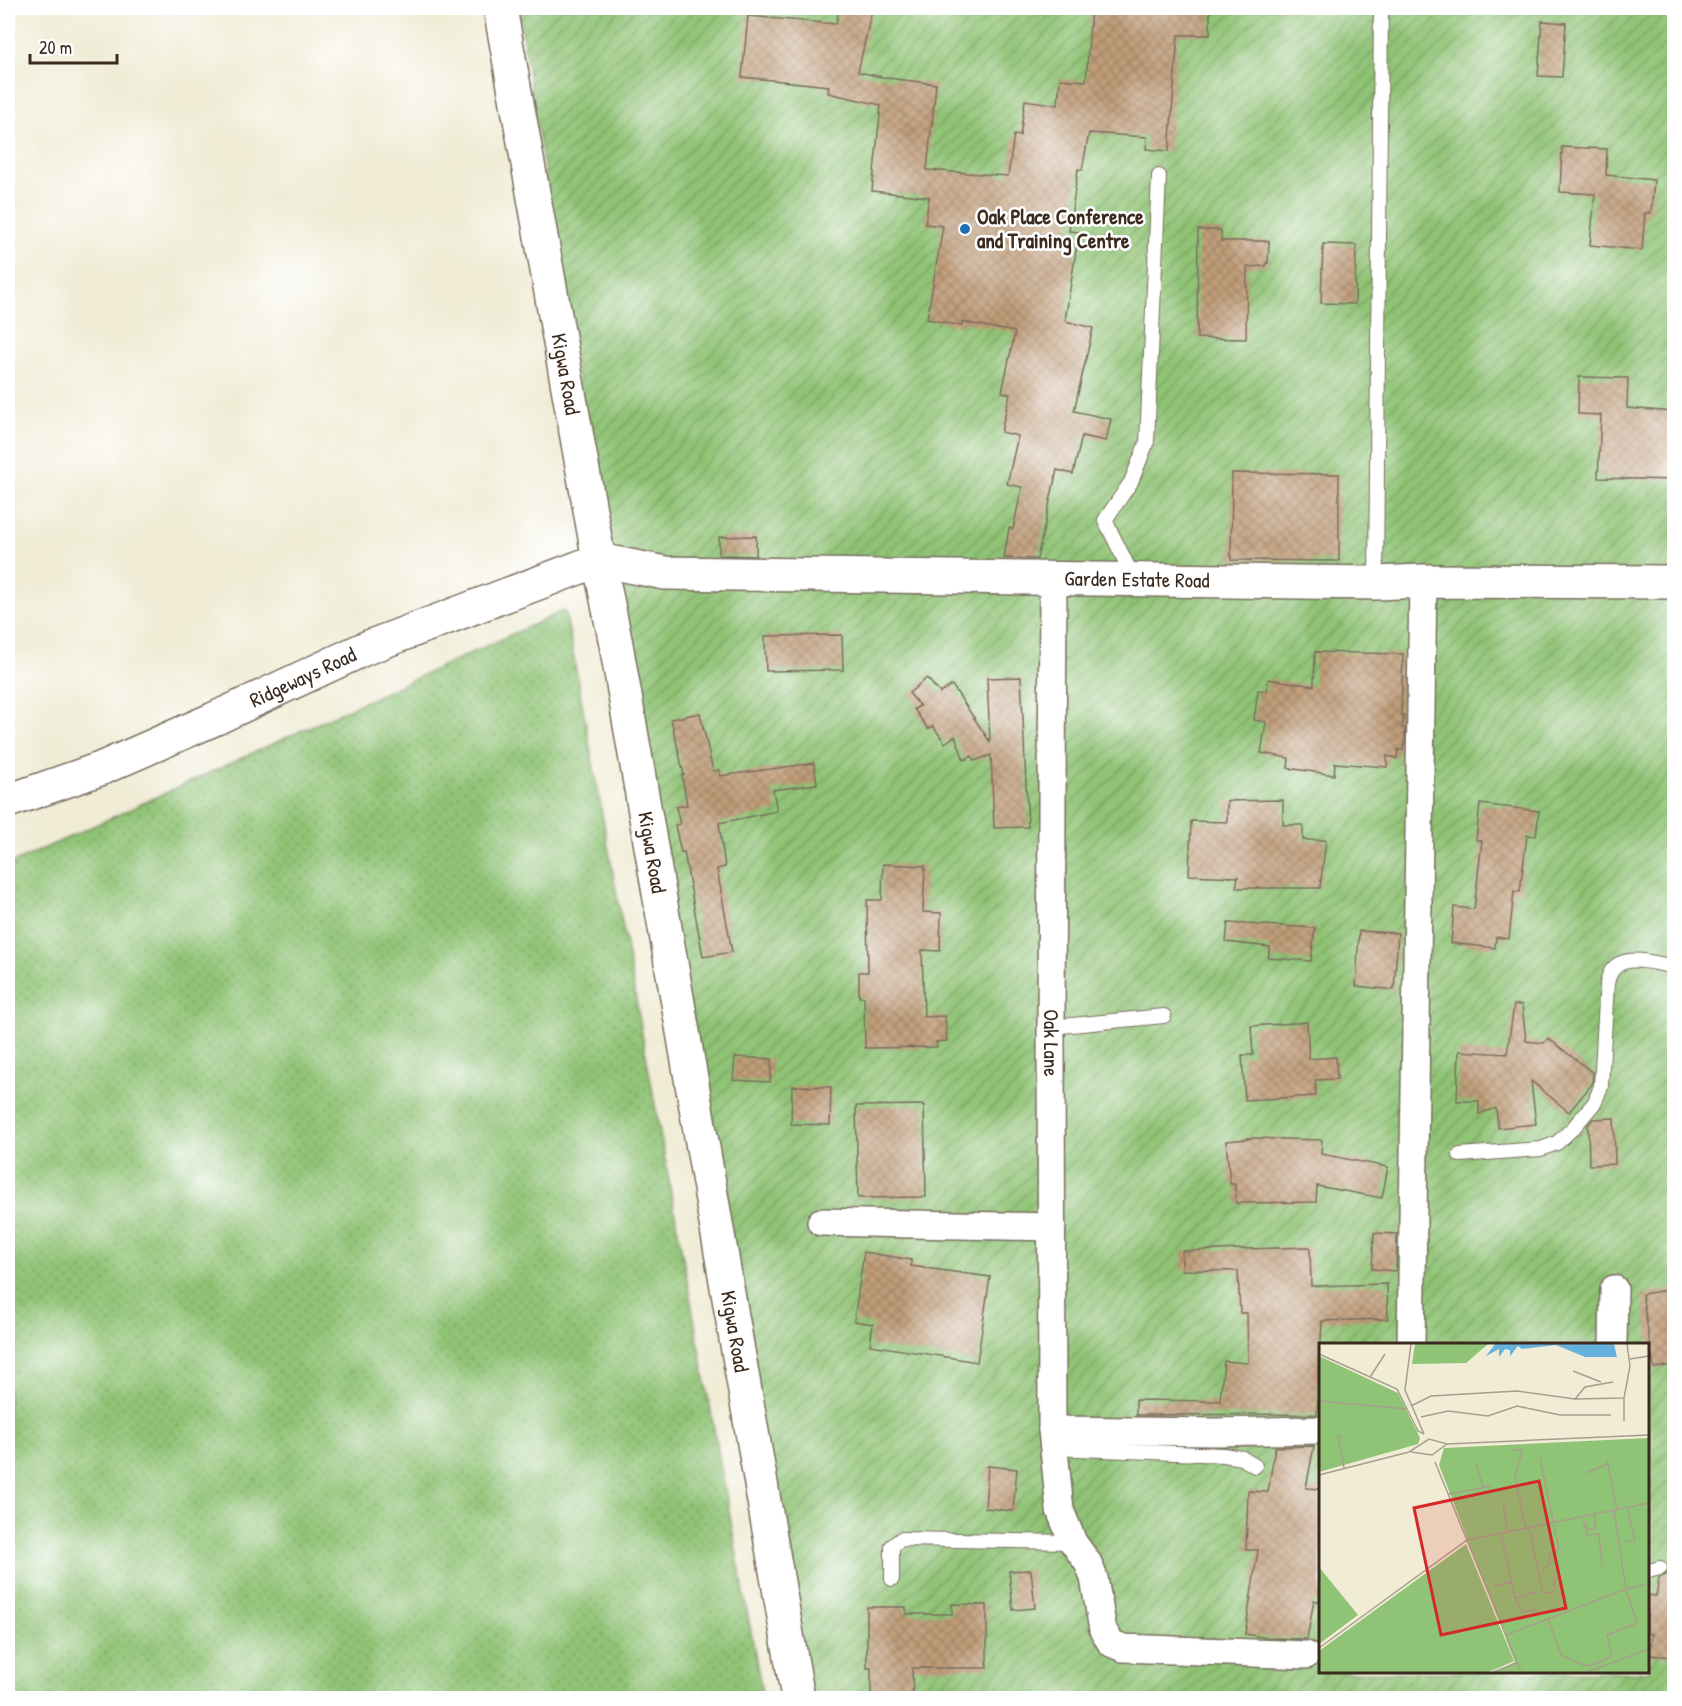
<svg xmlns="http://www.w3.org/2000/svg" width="1682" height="1706" font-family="'Patrick Hand',sans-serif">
<defs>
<pattern id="grass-dots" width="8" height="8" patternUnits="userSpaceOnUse" patternTransform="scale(1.5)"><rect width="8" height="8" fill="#8fc375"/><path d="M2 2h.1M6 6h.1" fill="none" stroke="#769f5f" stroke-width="1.8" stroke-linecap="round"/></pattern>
<pattern id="garden-furrows" width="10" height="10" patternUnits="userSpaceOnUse" patternTransform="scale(1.5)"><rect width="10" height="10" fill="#8fc375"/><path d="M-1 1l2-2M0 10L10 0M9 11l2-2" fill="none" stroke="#769f5f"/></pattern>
<pattern id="building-cross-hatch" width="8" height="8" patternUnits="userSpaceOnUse" patternTransform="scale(1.5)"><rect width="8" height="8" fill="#c19e7a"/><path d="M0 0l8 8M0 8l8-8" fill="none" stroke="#9e8163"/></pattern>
</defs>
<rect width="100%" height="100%" fill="#fff"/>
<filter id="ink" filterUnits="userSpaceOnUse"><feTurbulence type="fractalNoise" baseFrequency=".0167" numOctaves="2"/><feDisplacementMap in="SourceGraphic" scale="12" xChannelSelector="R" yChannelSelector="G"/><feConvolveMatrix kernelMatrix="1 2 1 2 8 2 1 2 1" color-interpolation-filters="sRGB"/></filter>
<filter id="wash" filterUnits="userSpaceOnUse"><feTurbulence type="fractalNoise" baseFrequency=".008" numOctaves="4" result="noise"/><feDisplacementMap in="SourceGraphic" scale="24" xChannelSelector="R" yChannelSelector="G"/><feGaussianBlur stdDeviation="1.35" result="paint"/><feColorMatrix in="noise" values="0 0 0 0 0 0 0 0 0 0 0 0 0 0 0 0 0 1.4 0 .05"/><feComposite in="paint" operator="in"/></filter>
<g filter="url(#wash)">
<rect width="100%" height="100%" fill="#f0ecd5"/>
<polygon fill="url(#grass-dots)" stroke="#65764a" stroke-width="1.5" points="565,610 763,1698 8,1698 8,865"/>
<path fill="url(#garden-furrows)" stroke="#65764a" stroke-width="1.5" fill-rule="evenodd" d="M518 8H1674V1698H790ZM1320 1344H1648V1672H1320Z"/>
<g id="blocks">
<g fill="url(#building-cross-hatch)">
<polygon points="839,8 859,8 872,10 858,72 887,78 936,84 927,170 1008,176 1014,135 1020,136 1025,100 1058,105 1060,79 1086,81 1091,8 1210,8 1210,35 1178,35 1169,151 1146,149 1147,137 1089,133 1082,170 1078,169 1069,231 1079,232 1065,321 1093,328 1074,411 1111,419 1106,441 1082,436 1073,474 1057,470 1037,559 1004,558 1009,528 1013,529 1022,487 1007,484 1018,436 1001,432 1010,394 1002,392 1015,332 962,322 962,326 927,319 943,226 925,224 929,197 872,191 881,105 828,93 829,86 742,77 748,16 836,24"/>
<polygon points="1542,21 1566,23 1562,77 1538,76"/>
<polygon points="1562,147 1607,149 1606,175 1654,180 1651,213 1645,213 1642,250 1590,245 1595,194 1560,192"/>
<polygon points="1198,230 1221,230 1221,241 1269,241 1268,263 1266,263 1266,266 1247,267 1246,339 1197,338"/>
<polygon points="1323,244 1356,245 1355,304 1321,303"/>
<polygon points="1579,377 1628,378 1627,408 1674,412 1674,480 1598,478 1601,415 1578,414"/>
<polygon points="1232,473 1339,474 1339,561 1231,560"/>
<polygon points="756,536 756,556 719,555 719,537"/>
<polygon points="842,635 843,670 766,671 765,636"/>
<polygon points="1315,652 1403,654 1401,715 1404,715 1402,728 1405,728 1405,739 1403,750 1398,750 1397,758 1387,756 1387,767 1335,763 1334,775 1288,768 1289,758 1261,753 1266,722 1254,720 1258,690 1267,691 1268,679 1314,686"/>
<polygon points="1021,677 1028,827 994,828 991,755 974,761 972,756 964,760 955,736 945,743 933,726 928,729 914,709 920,706 909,693 927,678 940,693 952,685 990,742 987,678"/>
<polygon points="700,713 713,771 719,770 720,776 814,763 817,784 773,790 777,811 719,823 725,867 717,869 732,952 703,957 684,852 681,853 675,825 680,824 676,807 687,805 682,776 684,775 671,719"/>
<polygon points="1283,800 1283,825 1303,825 1303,840 1326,840 1320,888 1236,888 1238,877 1189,875 1191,821 1227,822 1227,801"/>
<polygon points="1480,804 1539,811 1536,836 1527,835 1520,892 1514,891 1509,939 1496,937 1495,948 1451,943 1454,907 1474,909 1482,841 1476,840"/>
<polygon points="883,864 925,866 923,912 941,913 940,951 922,950 924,1017 945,1016 947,1041 936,1042 937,1047 865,1048 864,997 859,997 859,972 868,972 867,900 882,900"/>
<polygon points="1228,923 1315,928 1311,961 1268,958 1270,947 1226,942"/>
<polygon points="1359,931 1398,933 1394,990 1356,986"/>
<polygon points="1514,1005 1522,1005 1526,1041 1544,1043 1548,1038 1593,1073 1592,1084 1569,1112 1531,1081 1536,1124 1498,1128 1496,1108 1479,1114 1479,1101 1457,1101 1459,1051 1507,1054"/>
<polygon points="1307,1022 1309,1059 1336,1057 1337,1079 1315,1080 1316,1096 1245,1100 1242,1055 1253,1055 1251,1026"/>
<polygon points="735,1057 772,1059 770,1082 733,1080"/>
<polygon points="792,1086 831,1087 830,1125 791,1124"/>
<polygon points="924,1105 926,1197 858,1198 856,1106"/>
<polygon points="1614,1118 1615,1164 1589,1165 1588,1125 1593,1119"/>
<polygon points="1248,1138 1322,1140 1321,1154 1388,1167 1382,1198 1317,1186 1316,1202 1236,1203 1235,1184 1230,1184 1226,1141 1248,1139"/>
<polygon points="1374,1233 1397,1234 1396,1271 1372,1269"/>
<polygon points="1310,1247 1311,1286 1387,1284 1388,1319 1322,1321 1317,1414 1136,1415 1136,1400 1220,1401 1224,1361 1248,1363 1247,1313 1240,1313 1238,1271 1182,1270 1182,1251"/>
<polygon points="864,1252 911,1260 911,1266 990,1277 977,1362 870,1345 873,1324 854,1321"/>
<polygon points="1674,1289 1674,1365 1654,1368 1642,1294"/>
<polygon points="1314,1446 1306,1488 1320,1489 1320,1602 1314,1600 1307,1639 1268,1638 1245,1634 1258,1550 1246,1550 1248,1491 1268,1492 1275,1447"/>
<polygon points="988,1466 1017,1469 1013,1511 985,1508"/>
<polygon points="1031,1570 1035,1608 1013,1610 1009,1571"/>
<polygon points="1667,1574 1674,1574 1674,1657 1650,1655 1652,1634 1647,1633 1647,1595 1656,1596 1659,1578"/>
<polygon points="952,1604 987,1605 987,1668 912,1668 913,1698 871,1698 871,1668 867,1668 867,1607 906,1607 906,1614 952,1614"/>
</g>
</g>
</g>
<g filter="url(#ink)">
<use href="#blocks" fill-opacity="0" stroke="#7a6e5e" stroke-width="1.5"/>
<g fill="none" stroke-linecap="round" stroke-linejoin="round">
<defs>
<g id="lane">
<polyline points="1120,570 1129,569 1105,520 1131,482 1147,442 1159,176"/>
<polyline points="1376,583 1381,8"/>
<polyline points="1051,1027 1164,1016"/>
<path d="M1460 1155 1541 1149 1557 1143 1574 1127 1595 1102 1601 1086 1607 984C1612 949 1650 962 1674 967"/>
<polyline points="1054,1448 1224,1455 1242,1458 1255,1466"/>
<polyline points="1648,1571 1660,1568"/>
<polyline points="892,1579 892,1546 901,1539 1073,1542"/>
</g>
<g id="street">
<path id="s1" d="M1053 577 1051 1027 1052 1430 1060 1510 1073 1542 1088 1563 1094 1578 1103 1630 1111 1643 1123 1648 1306 1655"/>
<polyline points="821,1222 1052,1227"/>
<polyline points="1411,1344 1423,581"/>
<polyline points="1613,1344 1614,1289"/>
<polyline points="1052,1430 1215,1432 1320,1430"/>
</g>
<g id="secondary">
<path id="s2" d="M500 8 599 560 616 644 798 1698"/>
<path id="s3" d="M8 801 100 769 214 719 366 648 599 560 665 573 1376 583 1423 581 1674 582"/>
</g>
</defs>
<use href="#lane" stroke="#7a6e5e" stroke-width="16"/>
<use href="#street" stroke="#7a6e5e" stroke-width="30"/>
<use href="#secondary" stroke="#7a6e5e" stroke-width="36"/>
<use href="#lane" stroke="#fff" stroke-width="14"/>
<use href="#street" stroke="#fff" stroke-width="27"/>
<use href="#secondary" stroke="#fff" stroke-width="33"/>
</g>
</g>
<circle fill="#1f6fb2" stroke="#fff" stroke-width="2" cx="965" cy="229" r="6"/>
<g text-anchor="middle" stroke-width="5" stroke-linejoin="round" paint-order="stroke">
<g font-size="21" font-weight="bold" fill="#3b2a1e" stroke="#fff" text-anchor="start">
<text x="977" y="224">Oak Place Conference<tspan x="977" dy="24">and Training Centre</tspan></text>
</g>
<g font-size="21" fill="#3b2a1e" stroke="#fff">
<text dy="7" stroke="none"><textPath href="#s2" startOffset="372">Kigwa Road</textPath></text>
<text dy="7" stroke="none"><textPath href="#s3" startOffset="1178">Garden Estate Road</textPath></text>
<text dy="7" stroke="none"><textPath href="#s3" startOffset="320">Ridgeways Road</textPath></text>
<text dy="7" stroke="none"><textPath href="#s2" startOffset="858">Kigwa Road</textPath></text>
<text dy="7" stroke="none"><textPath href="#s1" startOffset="466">Oak Lane</textPath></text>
<text dy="7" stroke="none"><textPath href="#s2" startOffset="1344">Kigwa Road</textPath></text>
</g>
</g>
<g transform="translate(1319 1343)">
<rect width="330" height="330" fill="#f0ecd5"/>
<path d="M96 1H169L147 20 93 21ZM0 13 79 50 101 95 99 101 0 129ZM147 201 195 318 170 329H0V308Z" fill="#8fc375"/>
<path d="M330 95V329H175L196 319 120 122 125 105ZM0 224 39 272 0 301Z" fill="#8fc375"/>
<path d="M176 1H295L298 14H266L237 2 203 6 199 3 191 13V7L186 6 180 14V6L167 13Z" fill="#66b2df"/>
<path fill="none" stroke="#a89e8c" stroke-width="1.5" d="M92 1 86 47 105 91M0 11 78 46 99 88 105 91M311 16 330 13M254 28 282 39M51 34 66 11M256 56 266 44 294 39M305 56V78M0 58 88 66M92 63 112 53 198 48 256 56 305 55 311 23 308 1M102 74 129 68 169 73 198 63 241 72H292M23 93H19L25 125M192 107 203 108 196 134 207 186M92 109 113 112 128 101M221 115 240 206 230 211 231 221 222 228M288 117 298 167M116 119 202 329M157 121 164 144M266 130 289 121M0 132 90 109 110 96 128 101 330 92M130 151 173 143M184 159 188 189 182 191 196 256 204 269 218 267M264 175 268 192 280 191 283 223M268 182 270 187 276 186V172M210 185 224 250 235 249 236 235M306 199 316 197 308 165M175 243 193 239M196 255 217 249M229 276 242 312 267 323 276 321 293 313 288 292 318 280 307 246 327 241M187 292 307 246 295 168M0 305 148 197 330 160M174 329 198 320M268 329 330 306"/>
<path fill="#d62828" fill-opacity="0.15" stroke="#d62828" stroke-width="3" d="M220 138 247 265 122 292 95 165Z"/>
<rect width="330" height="330" fill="none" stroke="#3b2a1e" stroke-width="3"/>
</g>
<rect width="1682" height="1706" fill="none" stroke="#fff" stroke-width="30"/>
<path d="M30 54v9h87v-9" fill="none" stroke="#3b2a1e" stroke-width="3"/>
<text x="39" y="54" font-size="18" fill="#3b2a1e" stroke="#ffffff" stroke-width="4.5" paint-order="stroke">20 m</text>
</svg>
